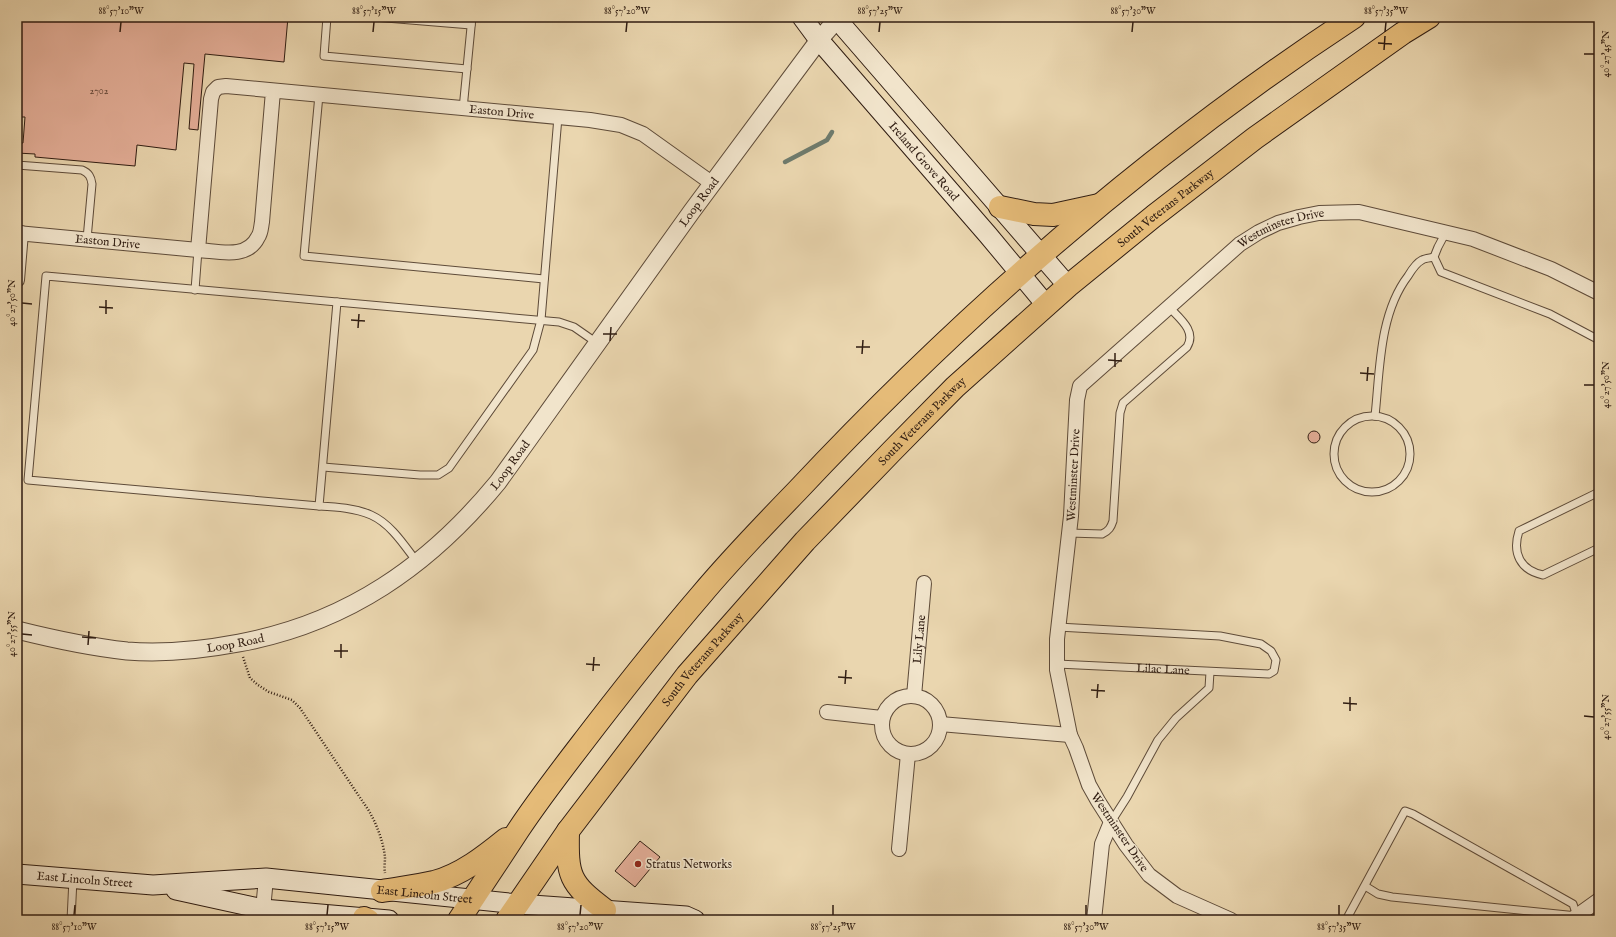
<svg xmlns="http://www.w3.org/2000/svg" width="1616" height="937" font-family="'IM FELL English',serif">
<rect width="100%" height="100%" fill="#ead6af"/>
<filter id="stains"><feTurbulence type="fractalNoise" baseFrequency=".005" numOctaves="4"/><feColorMatrix values="0 0 0 0 .2 0 0 0 0 .09 0 0 0 0 .02 0 0 0 .5 -.17"/></filter>
<radialGradient id="worn" r=".72"><stop offset=".6" stop-color="#630" stop-opacity="0"/><stop offset="1" stop-color="#630" stop-opacity=".3"/></radialGradient>
<g fill="none" stroke-linecap="round" stroke-linejoin="round">
<polyline stroke="#6e7b6d" stroke-width="4.5" points="785,162 827,140 832,132"/>
</g>
<g fill="#e5af99" stroke="#301d12">
<polygon points="17,17 288,17 284,62 205,54 198,130 189,129 194,64 184,63 176,150 137,145 135,166 35,157 35,154 17,153 17,143 23,143 25,117 21,117 20,136 17,136"/>
<circle cx="1314" cy="437" r="6"/>
<polygon points="640,841 660,857 635,887 615,871"/>
</g>
<g fill="none" stroke-linecap="round" stroke-linejoin="round">
<defs>
<g id="service">
<polyline points="327,17 324,56 467,69"/>
<polyline points="374,17 471,25"/>
<polyline points="319,95 304,256 544,279"/>
<polyline points="463,109 472,17"/>
<path d="M17 165 82 170C89 173 91 177 92 184L87 239"/>
<polyline points="1446,232 1438,247 1434,257 1441,272 1550,314 1599,340"/>
<polyline points="195,290 198,250"/>
<path d="M1375 416C1380 370 1379 314 1408 276 1411 271 1416 263 1422 260 1425 258 1431 258 1434 257"/>
<circle cx="1372" cy="454" r="38"/>
<polyline points="323,467 420,475 438,475 449,468 533,350 541,320 558,117"/>
<path d="M1599 492 1519 531C1512 553 1520 570 1543 575L1599 548"/>
<polyline points="319,506 28,480 46,276 337,302"/>
<path d="M1069 533 1102 534C1109 531 1111 527 1113 521L1120 413 1123 403 1187 347C1197 331 1179 318 1169 307"/>
<path d="M417 562C404 545 391 524 371 515 355 508 337 507 319 506L337 302 559 322 574 327 597 343"/>
<path id="s1" d="M1057 664 1269 674 1274 671 1276 660 1271 651 1261 644 1220 636 1058 627"/>
<polyline points="1111,822 1127,797 1158,740 1176,718 1209,688 1210,672"/>
<polyline points="71,920 73,879"/>
<polyline points="1346,920 1405,811 1413,814 1573,904 1577,916 1392,897 1378,894 1365,886"/>
</g>
<g id="minor">
<path id="s2" d="M273 91 262 222C261 227 261 233 258 237 247 260 218 251 198 250L211 99 213 92 218 87 226 86 590 120 621 125 643 134 713 184"/>
<path id="s3" d="M17 233 198 250"/>
<polyline points="17,280 21,233"/>
<circle cx="911" cy="725" r="29"/>
<path id="s4" d="M914 696 924 583"/>
<polyline points="827,712 882,718"/>
<polyline points="940,724 1070,735"/>
<polyline points="899,849 908,754"/>
<polyline points="262,920 266,878"/>
<polyline points="1094,920 1102,844 1111,822"/>
<path id="s5" d="M1231 920 1177 896 1149 875 1126 845 1098 801 1089 785 1076 748 1070 735 1057 670V639L1071 516 1077 400 1080 386 1240 244 1259 232 1278 223 1299 217 1319 213 1359 212 1473 239 1551 269 1599 293"/>
<polyline points="1571,920 1599,900"/>
</g>
<g id="tertiary">
<path id="s6" d="M17 630C53 639 90 647 127 651 164 654 202 650 239 643 347 623 429 566 498 482L692 211 819 40 839 17"/>
</g>
<g id="secondary">
<path id="s7" d="M802 17 819 40 988 235 1047 306"/>
<polyline points="835,17 1068,286"/>
<path id="s8" d="M17 874 153 885 266 878 518 904 686 916 695 920"/>
<polyline points="176,890 263,909 389,920"/>
</g>
<g id="trunk">
<polyline points="1000,207 1034,214 1053,215 1099,205"/>
<path d="M568 831C567 876 569 883 605 910"/>
<path d="M382 891C399 888 417 886 434 882 461 875 485 856 506 839"/>
<polyline points="364,918 368,920"/>
<path d="M459 920C479 890 499 859 519 829 543 793 570 759 596 725 630 681 665 637 701 595 731 559 764 525 797 491 964 313 1150 151 1354 17"/>
<path id="s9" d="M507 920 568 831 687 675 805 541 892 451 955 387 1068 286 1154 216 1255 138 1403 33 1429 17"/>
</g>
</defs>
<use href="#service" stroke="#5e4b39" stroke-width="9"/>
<use href="#minor" stroke="#5e4b39" stroke-width="16"/>
<use href="#tertiary" stroke="#5e4b39" stroke-width="19"/>
<use href="#secondary" stroke="#301d12" stroke-width="21"/>
<use href="#trunk" stroke="#301d12" stroke-width="24"/>
<path stroke="#301d12" stroke-width="2.5" stroke-dasharray="1 2" stroke-linecap="butt" d="M243 657 250 678 258 685 269 692 292 700 300 708 369 811C377 825 383 841 385 857 385 862 384 868 385 873"/>
<use href="#service" stroke="#f1e4cb" stroke-width="7"/>
<use href="#minor" stroke="#f1e4cb" stroke-width="14"/>
<use href="#tertiary" stroke="#f1e4cb" stroke-width="17"/>
<use href="#secondary" stroke="#f1e4cb" stroke-width="19"/>
<use href="#trunk" stroke="#e5bb78" stroke-width="22"/>
</g>
<path fill="none" stroke="#301d12" stroke-width="1.5" d="M120 32 121 22M373 32 374 22M626 32 627 22M879 32 880 22M1132 32 1133 22M1385 32 1386 22M1378 43 1392 44M1384 50 1385 36M1584 54H1594M22 303 32 304M99 307 113 308M106 314V300M351 320 365 321M358 328 359 314M603 334H617M610 341 611 327M856 347H870M862 354 863 340M1108 360 1122 361M1115 367V353M1360 373 1374 374M1367 381 1368 367M1584 385H1594M22 634 32 635M82 637 96 638M88 645 89 631M334 651H348M341 658V644M586 664 600 665M593 671 594 657M838 677 852 678M845 684 846 670M1091 690 1105 691M1097 698 1098 684M1343 703 1357 704M1350 711V697M1584 716 1594 717M74 915 75 905M327 915 328 905M580 915 581 905M833 915V905M1086 915V905M1339 915V905"/>
<circle fill="#8f2418" stroke="#f1e4cb" stroke-width="1.5" cx="638" cy="864" r="4"/>
<g text-anchor="middle" stroke-width="3" stroke-linejoin="round" paint-order="stroke">
<g font-size="10" fill="#5d4234">
<text x="99" y="94">2702</text>
</g>
<g font-size="12" fill="#301d12" stroke="#f1e4cb">
<text dy="4" stroke="none"><textPath href="#s2" startOffset="664">Easton Drive</textPath></text>
<text dy="4" stroke="none"><textPath href="#s7" startOffset="189">Ireland Grove Road</textPath></text>
<text dy="4" stroke="none"><textPath href="#s6" startOffset="881">Loop Road</textPath></text>
<text dy="4" stroke="none"><textPath href="#s9" startOffset="974">South Veterans Parkway</textPath></text>
<text dy="4" stroke="none"><textPath href="#s5" startOffset="866">Westminster Drive</textPath></text>
<text dy="4" stroke="none"><textPath href="#s3" startOffset="91">Easton Drive</textPath></text>
<text dy="4" stroke="none"><textPath href="#s9" startOffset="650">South Veterans Parkway</textPath></text>
<text dy="4" stroke="none"><textPath href="#s6" startOffset="557">Loop Road</textPath></text>
<text dy="4" stroke="none"><textPath href="#s5" startOffset="518">Westminster Drive</textPath></text>
<text dy="4" stroke="none"><textPath href="#s4" startOffset="57">Lily Lane</textPath></text>
<text dy="4" stroke="none"><textPath href="#s6" startOffset="221">Loop Road</textPath></text>
<text dy="4" stroke="none"><textPath href="#s9" startOffset="326">South Veterans Parkway</textPath></text>
<text dy="4" stroke="none"><textPath href="#s1" startOffset="106">Lilac Lane</textPath></text>
<text transform="translate(1120 832) rotate(56)" y="4">Westminster Drive</text>
<text dy="4" stroke="none"><textPath href="#s8" startOffset="68">East Lincoln Street</textPath></text>
<text dy="4" stroke="none"><textPath href="#s8" startOffset="409">East Lincoln Street</textPath></text>
</g>
<g font-size="12" fill="#301d12" stroke="#f1e4cb" text-anchor="start">
<text x="646" y="868">Stratus Networks</text>
</g>
</g>
<rect width="1616" height="937" fill="none" stroke="#ead6af" stroke-width="44"/>
<rect x="22" y="22" width="1572" height="893" fill="none" stroke="#301d12" stroke-width="1.5"/>
<g font-size="10" text-anchor="middle" fill="#301d12">
<text x="121" y="14">88°57'10"W</text>
<text x="374" y="14">88°57'15"W</text>
<text x="627" y="14">88°57'20"W</text>
<text x="880" y="14">88°57'25"W</text>
<text x="1133" y="14">88°57'30"W</text>
<text x="1386" y="14">88°57'35"W</text>
<text transform="translate(1605 54) rotate(-90)" y="4">40°27'45"N</text>
<text transform="translate(11 303) rotate(-90)" y="4">40°27'50"N</text>
<text transform="translate(1605 385) rotate(-90)" y="4">40°27'50"N</text>
<text transform="translate(11 634) rotate(-90)" y="4">40°27'55"N</text>
<text transform="translate(1605 717) rotate(-90)" y="4">40°27'55"N</text>
<text x="74" y="930">88°57'10"W</text>
<text x="327" y="930">88°57'15"W</text>
<text x="580" y="930">88°57'20"W</text>
<text x="833" y="930">88°57'25"W</text>
<text x="1086" y="930">88°57'30"W</text>
<text x="1339" y="930">88°57'35"W</text>
</g>
<rect width="100%" height="100%" filter="url(#stains)"/>
<rect width="100%" height="100%" fill="url(#worn)"/>
</svg>
